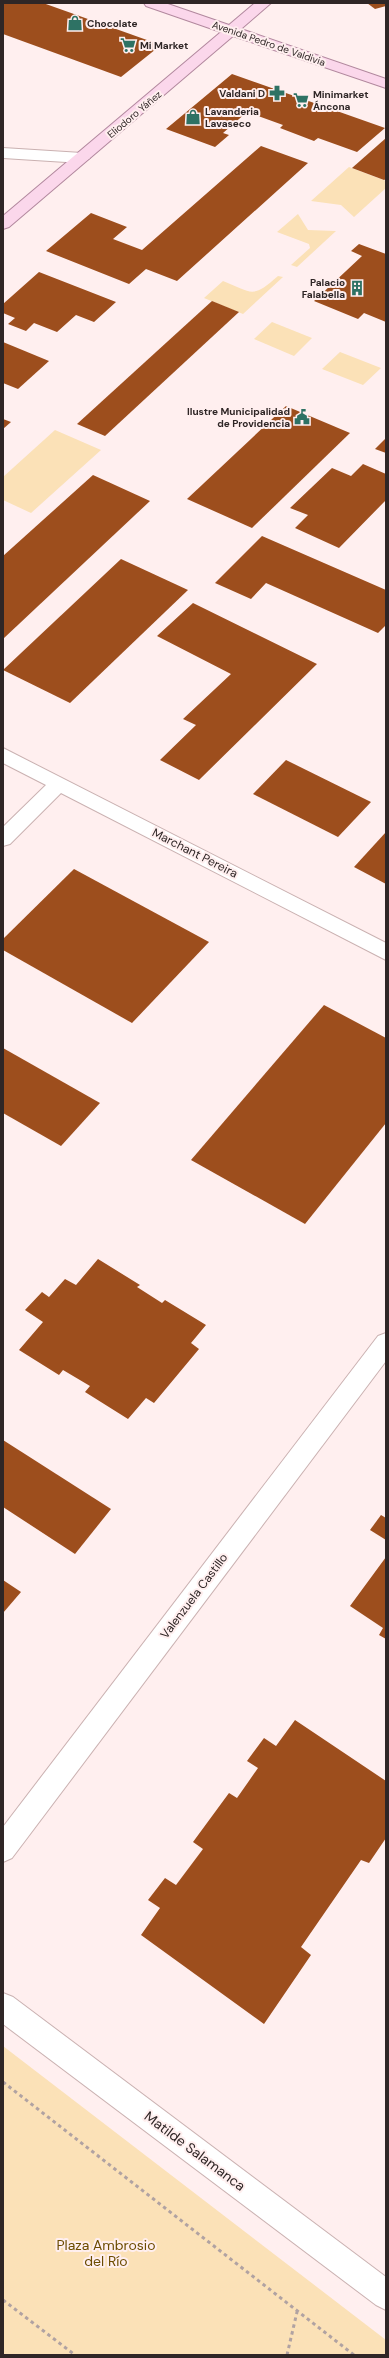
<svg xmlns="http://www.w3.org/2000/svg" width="389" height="2358" font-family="'DM Sans',sans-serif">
<rect width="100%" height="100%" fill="#ffefef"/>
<g fill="#fbe1b7">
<polygon points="349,167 386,181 386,188 354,217 341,205 311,201"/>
<polygon points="298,214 308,230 336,231 297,267 291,265 310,248 309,244 277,232"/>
<path d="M278 276 283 277 243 314 204 298 223 281C253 293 252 299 278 276Z"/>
<polygon points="272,322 312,338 294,356 254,339"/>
<polygon points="340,352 381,368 363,385 322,369"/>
<polygon points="55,430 101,450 31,513 3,500 3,477"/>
<polygon points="3,2046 386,2340 386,2355 3,2355"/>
</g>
<g fill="#9d4e1d">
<polygon points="3,3 43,3 161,45 121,77 3,34"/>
<polygon points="367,3 386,3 386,6 375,9"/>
<polygon points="232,74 385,128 357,152 318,138 314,141 280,128 283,125 247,112 223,133 229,135 215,147 166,129"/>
<polygon points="386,138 386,179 384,180 352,168"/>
<polygon points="261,146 308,163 177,281 146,269 129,284 46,251 91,213 127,227 113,239 142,250"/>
<polygon points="359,244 386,254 386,322 364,313 358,319 314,301 362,256 351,251"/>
<polygon points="39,272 116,302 94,322 76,315 57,332 34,323 26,331 8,324 15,318 3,313 3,304"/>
<polygon points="212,301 239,312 105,436 77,424"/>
<polygon points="3,342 49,361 18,389 3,383"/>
<polygon points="286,406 350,433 252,528 187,499"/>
<polygon points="3,419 11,422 3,429"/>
<polygon points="386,438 386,453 375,449"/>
<polygon points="363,464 386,474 386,500 339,548 295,528 308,515 290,508 332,468 351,476"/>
<polygon points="93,475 150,501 3,639 3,556"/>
<polygon points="262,536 386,590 386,625 378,633 266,583 251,599 215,583"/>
<polygon points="121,559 188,590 70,703 3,670"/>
<polygon points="193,603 317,664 199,780 160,760 196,725 183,719 231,674 157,636"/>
<polygon points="286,760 371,802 338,837 253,794"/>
<polygon points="386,832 386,884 354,867"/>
<polygon points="74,869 209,942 132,1023 3,950 3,939"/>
<polygon points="324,1005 386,1038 386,1123 305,1224 191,1160"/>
<polygon points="3,1048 100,1103 61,1146 3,1113"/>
<polygon points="98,1259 140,1285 137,1287 162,1303 165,1300 206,1325 191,1343 199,1349 154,1403 146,1398 128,1419 85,1392 90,1386 63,1370 59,1375 19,1350 43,1322 25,1310 42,1292 49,1297 65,1279 76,1285"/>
<polygon points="3,1440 111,1509 75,1554 3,1507"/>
<polygon points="381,1515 386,1518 386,1540 370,1530"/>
<polygon points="386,1557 386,1639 379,1635 383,1628 350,1606"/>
<polygon points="3,1580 21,1592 3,1613"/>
<polygon points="295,1720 386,1781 386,1838 369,1863 361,1860 301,1947 311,1955 264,2024 141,1935 160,1908 148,1900 165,1878 176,1885 203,1849 193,1842 229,1793 237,1798 258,1768 247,1761 264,1738 276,1746"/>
</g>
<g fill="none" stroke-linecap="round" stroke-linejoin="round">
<defs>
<g id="minor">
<polygon points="3,148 82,153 90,158 82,163 3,158"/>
<polygon points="3,748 386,943 386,960 61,793 10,844 3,846 3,827 46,785 3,763"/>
<polygon points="386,1333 386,1361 12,1858 3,1862 3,1827 378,1336"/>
<polygon points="3,1993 13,1997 386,2277 386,2310 376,2305 3,2024"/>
</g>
<polygon id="major" points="144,3 165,3 229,25 255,3 271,3 241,29 386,79 386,88 233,36 9,227 3,229 3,216 221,32 146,6"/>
</defs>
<use href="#minor" stroke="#cab1b1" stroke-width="2"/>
<use href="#major" stroke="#b2889e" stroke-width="2"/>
<g stroke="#b0a2a2" stroke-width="3" stroke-dasharray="3.5 3.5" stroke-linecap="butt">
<polyline points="3,2082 354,2355"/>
<polyline points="3,2300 75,2355"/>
<polyline points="287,2355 297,2312"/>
</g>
<use href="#minor" fill="#fff" fill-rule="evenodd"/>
<use href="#major" fill="#fbd7eb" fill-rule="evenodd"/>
</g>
<defs>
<symbol id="shop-bare" viewBox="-9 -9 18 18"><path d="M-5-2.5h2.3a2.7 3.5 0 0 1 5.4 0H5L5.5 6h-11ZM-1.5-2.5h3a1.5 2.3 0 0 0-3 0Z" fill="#2e7264" stroke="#ffefef" stroke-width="2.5" paint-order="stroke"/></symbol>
<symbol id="supermarket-bare" viewBox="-9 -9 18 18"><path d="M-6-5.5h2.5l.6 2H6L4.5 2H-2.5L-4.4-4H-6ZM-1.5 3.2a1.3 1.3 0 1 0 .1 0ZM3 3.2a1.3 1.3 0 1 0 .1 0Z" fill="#2e7264" stroke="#ffefef" stroke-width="2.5" paint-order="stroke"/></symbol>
<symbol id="pharmacy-bare" viewBox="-9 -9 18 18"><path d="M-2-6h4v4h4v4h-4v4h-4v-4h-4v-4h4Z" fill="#2e7264" stroke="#ffefef" stroke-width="2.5" paint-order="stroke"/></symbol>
<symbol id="building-bare" viewBox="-9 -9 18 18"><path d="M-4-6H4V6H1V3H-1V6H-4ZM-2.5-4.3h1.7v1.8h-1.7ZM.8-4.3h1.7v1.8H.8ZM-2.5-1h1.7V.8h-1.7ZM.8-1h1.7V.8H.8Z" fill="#2e7264" stroke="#ffefef" stroke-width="2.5" paint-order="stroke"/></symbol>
<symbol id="civic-bare" viewBox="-9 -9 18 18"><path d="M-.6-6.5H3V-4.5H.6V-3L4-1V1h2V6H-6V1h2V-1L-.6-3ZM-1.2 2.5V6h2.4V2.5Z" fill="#2e7264" stroke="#ffefef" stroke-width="2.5" paint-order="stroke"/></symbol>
</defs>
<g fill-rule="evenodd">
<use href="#shop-bare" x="64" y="12" width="22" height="22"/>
<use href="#supermarket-bare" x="117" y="34" width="22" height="22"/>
<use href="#pharmacy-bare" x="266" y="82" width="22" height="22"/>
<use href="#supermarket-bare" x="290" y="89" width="22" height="22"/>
<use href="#shop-bare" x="182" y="106" width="22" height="22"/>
<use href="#building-bare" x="346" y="277" width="22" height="22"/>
<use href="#civic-bare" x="291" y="406" width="22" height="22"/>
</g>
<g text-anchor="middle" stroke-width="4" stroke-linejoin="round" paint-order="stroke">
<g font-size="10" font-weight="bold" fill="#2f2626" stroke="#ffefef" text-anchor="start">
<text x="87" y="27">Chocolate</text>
<text x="140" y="49">Mi Market</text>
<text x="265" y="97" text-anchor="end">Valdani D</text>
<text x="313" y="98">Minimarket<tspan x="313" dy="12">Áncona</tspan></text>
<text x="205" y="115">Lavanderia<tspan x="205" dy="12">Lavaseco</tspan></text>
<text x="345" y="286" text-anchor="end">Palacio<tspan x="345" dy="12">Falabella</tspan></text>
<text x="290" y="415" text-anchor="end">Ilustre Municipalidad<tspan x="290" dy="12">de Providencia</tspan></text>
</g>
<g font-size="10" fill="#2f2626" stroke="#ffefef">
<text transform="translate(269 43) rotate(19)" y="4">Avenida Pedro de Valdivia</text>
<text transform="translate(134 114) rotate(-40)" y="4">Eliodoro Yáñez</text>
</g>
<g font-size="12" fill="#2f2626" stroke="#ffefef">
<text transform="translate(195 853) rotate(27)" y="4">Marchant Pereira</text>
<text transform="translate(194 1596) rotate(-53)" y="4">Valenzuela Castillo</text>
</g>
<g font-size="14" fill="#2f2626" stroke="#ffefef">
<text transform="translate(195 2151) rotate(37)" y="5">Matilde Salamanca</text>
</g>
<g font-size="14" fill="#6c4c00" stroke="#ffefef">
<text x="106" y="2250">Plaza Ambrosio<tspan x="106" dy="16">del Río</tspan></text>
</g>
</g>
<rect width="389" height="2358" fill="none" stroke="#2f2626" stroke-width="8"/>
</svg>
